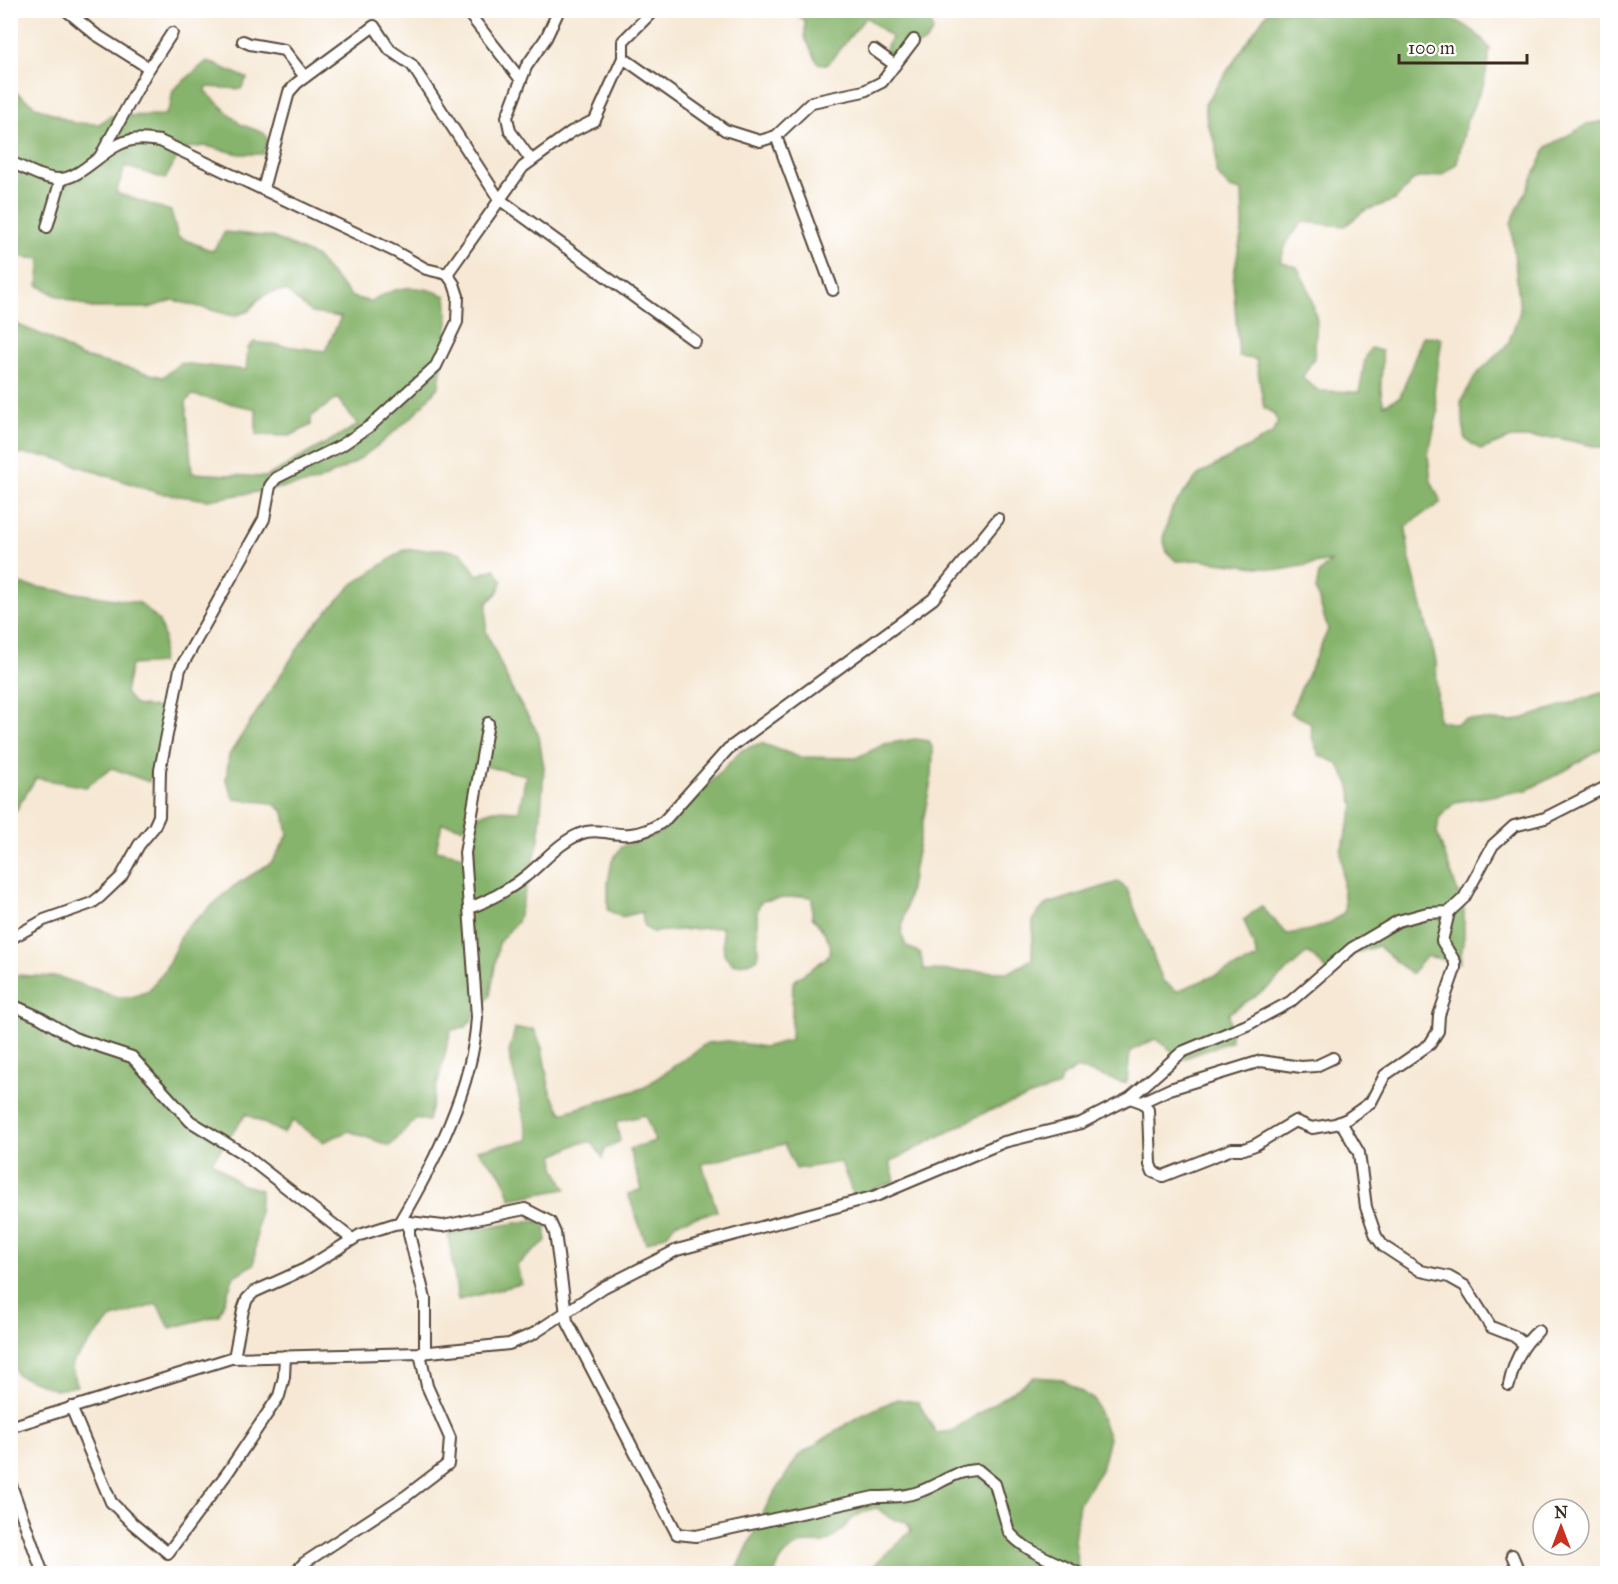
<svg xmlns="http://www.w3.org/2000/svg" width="1618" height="1584" font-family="'IM FELL Great Primer',serif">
<rect width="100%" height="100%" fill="#fff"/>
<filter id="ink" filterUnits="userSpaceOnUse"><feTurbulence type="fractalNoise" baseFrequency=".0167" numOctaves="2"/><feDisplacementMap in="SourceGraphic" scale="12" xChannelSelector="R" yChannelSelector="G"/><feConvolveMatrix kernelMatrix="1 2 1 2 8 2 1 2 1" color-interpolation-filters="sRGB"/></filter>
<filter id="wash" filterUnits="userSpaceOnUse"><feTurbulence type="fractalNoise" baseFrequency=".008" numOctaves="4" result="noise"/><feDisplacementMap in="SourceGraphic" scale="24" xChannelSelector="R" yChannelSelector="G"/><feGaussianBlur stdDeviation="1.35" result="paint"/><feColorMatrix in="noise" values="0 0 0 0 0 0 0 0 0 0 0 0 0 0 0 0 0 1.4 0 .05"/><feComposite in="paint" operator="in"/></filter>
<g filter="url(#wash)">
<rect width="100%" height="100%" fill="#f6e8d4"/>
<g fill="#86b46c" stroke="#606f45" stroke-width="1.5" fill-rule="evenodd">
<path d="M1405 10C1441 14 1468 18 1490 49L1484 83 1467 120 1457 163 1442 175 1414 179 1395 200 1364 211 1345 226 1302 222 1287 242 1280 262 1297 267 1309 290 1317 321 1314 358 1302 378 1319 391 1359 392C1363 379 1362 358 1371 348L1382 351C1384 370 1377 387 1384 405L1400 397 1423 336 1442 338 1434 392 1438 412 1428 455 1431 481 1441 502C1430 512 1415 516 1406 528L1409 556 1436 661 1438 720 1456 724 1466 719 1512 722 1607 691V745L1564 771 1527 790 1455 802 1439 818 1437 833 1464 910V936L1460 963 1427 956 1411 974 1378 946 1355 953 1332 975 1308 952 1268 988 1229 1013 1231 1041 1183 1059 1155 1039 1130 1051 1127 1082 1123 1083 1077 1068 1061 1078 1059 1086 986 1112 890 1162 895 1181 854 1197 841 1162 796 1169 784 1144 702 1164 717 1211 675 1223 668 1234 646 1243 628 1194 642 1189 629 1149 655 1141 645 1115 616 1122 620 1141 605 1149 603 1158 592 1142 579 1143 554 1156 555 1167 566 1189 511 1199 502 1175 477 1150 529 1140 509 1053 515 1029H534L542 1048 550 1092 562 1113 643 1088 707 1043 728 1041 764 1047 791 1040 793 982C824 956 849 959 812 917V897L800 896 762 901 757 910 758 958 749 963 733 964 724 954 722 927 652 932 644 926 642 912 621 917 608 910V882L612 861 621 847 662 832 742 750 761 743 799 757 856 758 885 744 915 739 929 741 933 750 932 776 901 933 906 946 920 953 924 970 1010 972 1032 959 1033 919 1045 905 1118 882 1127 889 1163 981 1177 991 1258 958 1244 920 1261 906 1287 934C1308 931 1330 927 1345 911L1341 851 1354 807 1349 783 1337 763 1319 755 1313 740 1310 722 1290 713 1328 630 1316 590 1319 573 1331 561 1280 570 1201 560 1176 561 1167 552 1163 538 1172 508 1198 475 1272 434 1278 422 1273 413 1264 408 1256 359 1239 357 1233 280 1243 225 1242 191 1229 188 1216 173V144L1207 123 1205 104 1268 11Z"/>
<polygon points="792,11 919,11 931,21 933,32 924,43 897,56 884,51 892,38 866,17 827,65 818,63 805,38 805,21"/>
<path d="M207 61 247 78 241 89 207 87 205 91 240 124 264 133 268 140 263 154H240L205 146 188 148 179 154 165 179 125 166 116 193 171 211 178 237 213 251 225 232 272 237 315 256 352 297 372 302C396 284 419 284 446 296L448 321 439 386 414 415 381 443 354 463 316 482 208 500 158 493 52 457 11 453V322L50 338 79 356 163 377 180 363 246 370 248 348 254 342 325 351 341 317 312 313 286 291C267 291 260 295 249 311L234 316 173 300 149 308H91L55 295 38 285 41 259 11 256V89L37 107 74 123 99 124 111 116 165 115 170 107 173 90ZM192 395 256 409V435L290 436 311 425V417L337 398 358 425 266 477 192 473 186 402Z"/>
<polygon points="1607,121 1607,449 1558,438 1511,438 1481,450 1465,439 1461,402 1475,376 1508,344 1520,311 1511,223 1547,147 1588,124"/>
<path d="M442 549 462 553 477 575 495 569 502 581 498 592 487 603 486 631 513 692 538 733 544 767 539 840 517 922 499 942 490 996 466 1027 451 1030 428 1121 417 1118 390 1146 349 1131 323 1142 293 1121 283 1133 246 1114 212 1161 240 1184 261 1190 254 1264 234 1276 219 1315 170 1328 157 1304 110 1319 71 1364 77 1386 56 1390 17 1375 11 1358V975L59 977 118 997H132L148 991 165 970 184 930 234 886 272 862 288 835 284 812 272 803 234 799 226 780 229 755 309 631 353 584 404 550ZM479 765 526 775 519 811 494 810 478 815 468 857 436 850 442 823 464 828Z"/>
<polygon points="11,583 140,603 159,621 164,637 161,663 131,665 125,693 135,705 165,709 158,752 149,782 112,768 86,787 36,778 11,818"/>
<polygon points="534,1220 546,1226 546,1241 517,1265 521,1284 458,1300 448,1234"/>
<path d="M1034 1377 1062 1379 1094 1400 1109 1438 1101 1470 1079 1503 1074 1541 1079 1573H865L911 1531 907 1522 891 1519 877 1508C847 1514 848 1530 826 1542 822 1544 813 1543 808 1543 791 1544 779 1559 775 1573L735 1574 768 1503 798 1456 856 1418 897 1399 918 1402 936 1433 952 1431Z"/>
</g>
</g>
<g filter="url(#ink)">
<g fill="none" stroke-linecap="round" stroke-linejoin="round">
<defs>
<g id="minor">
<polyline points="66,10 95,34 149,68"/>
<polyline points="466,10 521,80"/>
<polyline points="243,41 250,44 284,50 305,77"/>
<polyline points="874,50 895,65"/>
<polyline points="623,58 725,130 760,141 776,136 812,102 864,91 882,82 914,40"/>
<polyline points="776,136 833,290"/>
<polyline points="101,155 146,73 172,33"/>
<polyline points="531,160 510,131 507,117 526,67 546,38 559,10"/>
<path d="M10 162C25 168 43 179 59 179 83 179 106 144 132 140 141 138 151 140 160 141L396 252 426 269 447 274 523 167 571 132 595 120 623 58V41L654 10"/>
<polyline points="263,189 289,92 297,83 374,26 390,50 412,65 499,199 695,341"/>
<polyline points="47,227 61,179"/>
<path d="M470 908C489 900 509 890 526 876 544 862 558 843 580 834 596 827 614 836 630 834 643 833 654 828 664 821L728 749 933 599 998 519"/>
<polyline points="10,939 44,920 92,903 100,897 121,877 139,845 154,827 159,816 160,770 180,669 264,519 270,486 276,478 342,445 370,426 436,366 457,322 458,296 454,284 447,274"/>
<polyline points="10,1004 39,1017 74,1038 132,1057 190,1121 242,1153 352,1239"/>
<polyline points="1130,1098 1144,1103 1148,1110 1150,1164 1153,1172 1163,1176 1232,1149 1244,1149 1255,1145 1295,1121 1312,1128 1335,1124 1347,1119 1371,1102 1385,1075 1430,1044 1438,1031 1439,1015 1455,969 1455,962 1442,941 1449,912"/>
<polyline points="1142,1102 1170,1089 1261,1061 1301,1067 1316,1066 1333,1058"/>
<polyline points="1341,1122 1359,1153 1366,1207 1376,1236 1383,1246 1421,1271 1449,1277 1465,1286 1491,1327 1514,1336 1524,1344"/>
<polyline points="409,1222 409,1234 425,1299 425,1352"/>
<path d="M399 1223C434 1163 473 1088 477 1017L465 853 488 723"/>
<path d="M234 1358 243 1310 247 1299 254 1292 305 1269 360 1235 394 1224 409 1222 443 1226 525 1209 550 1222 555 1233 567 1321 677 1534 696 1536 874 1497C889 1497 906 1497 921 1491 940 1484 956 1470 978 1470L995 1484 1009 1532C1025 1552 1057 1562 1080 1574"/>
<path d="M1509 1385C1514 1362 1521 1346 1538 1331"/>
<polyline points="71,1407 111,1502 133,1524 168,1553 228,1472 279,1396 284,1377 285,1356"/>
<polyline points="10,1427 231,1358 420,1353 509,1344 533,1334 604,1287 677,1250 876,1196 1004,1142 1081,1123 1130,1098 1182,1052 1247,1025 1290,1002 1352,948 1398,921 1427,913 1449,912 1464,898 1493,845 1514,826 1545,818 1608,786"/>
<polyline points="10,1482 43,1574"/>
<polyline points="1512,1555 1520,1574"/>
<polyline points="294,1574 304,1563 406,1496 448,1464 450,1438 427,1386 420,1353"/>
</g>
</defs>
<use href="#minor" stroke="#574639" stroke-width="14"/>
<use href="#minor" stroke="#fff" stroke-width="10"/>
</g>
</g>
<rect width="1618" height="1584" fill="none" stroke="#fff" stroke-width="36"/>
<g transform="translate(1561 1527)"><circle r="28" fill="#ffffff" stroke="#b1aaa5" stroke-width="1.5"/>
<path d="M0-4.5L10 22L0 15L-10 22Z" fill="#c8321e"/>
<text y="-9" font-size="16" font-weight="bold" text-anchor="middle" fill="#3b2a1e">N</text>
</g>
<path d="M1399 54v9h128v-9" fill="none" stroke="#3b2a1e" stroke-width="3"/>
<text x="1408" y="54" font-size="18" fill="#3b2a1e" stroke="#ffffff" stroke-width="4.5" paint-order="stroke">100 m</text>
</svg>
